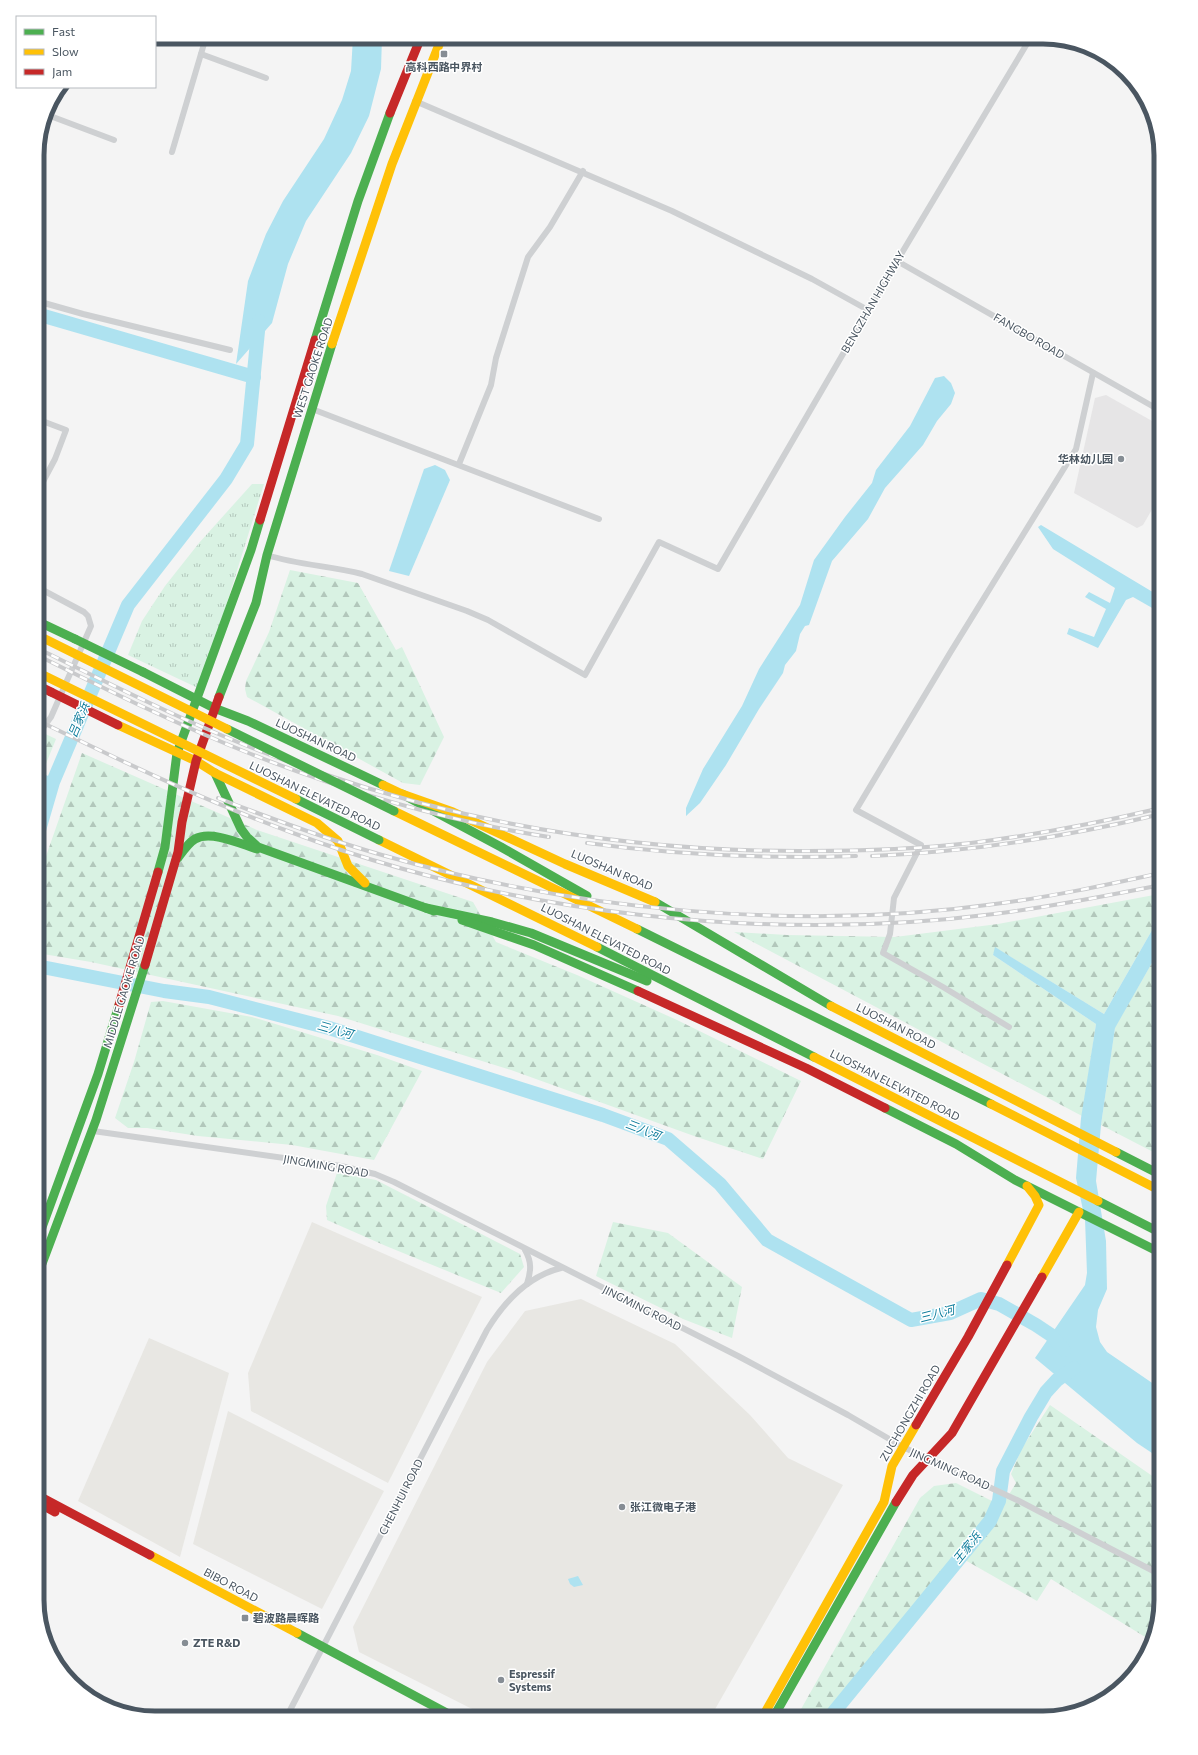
<svg xmlns="http://www.w3.org/2000/svg" width="1198" height="1755" font-family="Commissioner,'Noto Sans SC',sans-serif">
<defs>
<pattern id="forest-firs" width="22" height="20" patternUnits="userSpaceOnUse"><rect width="22" height="20" fill="#d9f2e3"/><path d="M5 1l3.5 6h-7zM16 11l3.5 6h-7z" fill="#b2c7bb"/></pattern>
<pattern id="park-tufts" width="24" height="20" patternUnits="userSpaceOnUse"><rect width="24" height="20" fill="#d9f2e3"/><path d="M3 7l-1-3M5 7V3M7 7l1-3M15 17l-1-3M17 17v-4M19 17l1-3" fill="none" stroke="#b2c7bb"/></pattern>
</defs>
<rect width="100%" height="100%" fill="#f4f4f4"/>
<g fill="#e8e7e3">
<polygon points="312,1222 482,1297 388,1483 251,1411 248,1373"/>
<polygon points="581,1299 675,1344 750,1415 788,1458 843,1485 710,1718 490,1718 359,1652 353,1627 487,1362 525,1311"/>
<polygon points="149,1338 229,1373 180,1557 78,1501"/>
<polygon points="228,1411 384,1491 322,1609 193,1544"/>
</g>
<polygon fill="#e6e5e6" points="1106,395 1161,426 1161,494 1143,525 1137,528 1074,493 1095,398"/>
<g fill="url(#forest-firs)">
<polygon points="290,570 358,583 396,650 402,647 444,737 420,785 403,783 247,697 245,689 246,681 269,632"/>
<polygon points="37,730 56,739 37,786"/>
<polygon points="82,753 257,830 473,902 496,942 577,975 677,1020 801,1081 763,1159 694,1136 511,1070 338,1016 91,962 37,953 37,887 44,862"/>
<polygon points="1154,895 1159,918 1104,1014 996,948 993,955 1096,1024 1082,1116 734,932 787,935 895,937 998,924"/>
<polygon points="1161,947 1161,1156 1101,1125 1115,1027"/>
<polygon points="163,1001 252,1017 377,1055 422,1071 374,1160 292,1145 198,1136 147,1128 128,1128 115,1118 134,1062 151,1002"/>
<polygon points="337,1173 376,1180 520,1254 524,1267 501,1293 386,1246 327,1220 326,1206"/>
<polygon points="613,1222 668,1233 742,1287 732,1338 683,1319 596,1276"/>
<polygon points="1050,1405 1161,1482 1161,1600 1150,1640 1051,1579 1037,1601 965,1560 834,1718 796,1718 920,1498 934,1486 956,1483 1002,1506 1016,1483 1011,1474 1022,1448"/>
</g>
<polygon fill="url(#park-tufts)" points="252,484 264,484 200,689 128,655 142,621 165,586 199,543"/>
<g fill="#aee2f0">
<polygon points="353,37 382,37 381,69 369,116 351,153 306,221 288,264 272,323 236,364 248,281 266,234 283,201 324,139 342,100 351,71"/>
<polygon points="944,376 951,383 955,393 951,404 937,421 923,445 885,488 868,519 832,561 809,625 805,626 800,634 796,651 785,665 783,673 759,709 726,765 700,803 686,816 686,808 703,769 742,706 759,669 800,605 814,560 845,517 872,483 876,470 910,426 935,378"/>
<polygon points="435,465 445,470 450,480 409,576 389,571 424,469"/>
<polygon points="1041,525 1161,597 1161,613 1133,597 1126,600 1098,648 1067,634 1069,628 1094,637 1106,609 1085,597 1089,592 1110,603 1115,588 1053,549 1038,527"/>
<polygon points="1161,876 1161,947 1115,1028 1101,1125 1096,1181 1106,1241 1107,1289 1098,1310 1096,1327 1100,1342 1107,1352 1161,1389 1161,1459 1137,1443 1035,1358 1085,1285 1087,1273 1085,1219 1076,1178 1081,1118 1096,1024 993,955 995,947 1104,1014 1159,918 1153,890"/>
<polygon points="578,1576 583,1585 574,1587 570,1584 568,1579"/>
</g>
<g fill="none" stroke-linecap="round" stroke-linejoin="round">
<polyline stroke="#aee2f0" stroke-width="8" points="37,776 53,782"/>
<g stroke="#aee2f0" stroke-width="14">
<polyline points="37,314 254,377"/>
<polyline points="37,837 53,782 128,605 226,479 247,444 259,321"/>
<polyline points="37,966 164,991 209,997 329,1028 603,1115 668,1139 720,1184 767,1240 911,1320 950,1313 981,1299 999,1304 1036,1325 1051,1335 1064,1350"/>
<polyline points="37,1146 37,1126"/>
<polyline points="829,1718 990,1521 999,1501 1003,1471 1031,1417 1046,1392 1057,1380 1074,1368"/>
</g>
<g stroke="#ced0d2" stroke-width="6">
<polyline points="201,54 266,78"/>
<polyline points="415,101 672,211 812,279 868,310"/>
<polyline points="45,114 114,140"/>
<polyline points="172,152 206,37"/>
<polyline points="897,261 1161,411"/>
<polyline points="37,301 83,314 230,350"/>
<polyline points="312,409 599,519"/>
<polyline points="459,464 491,385 496,358 528,257 550,227 583,171"/>
<polyline points="37,493 55,459 66,430 37,419"/>
<path d="M267 555C298 565 331 566 362 574L467 611 488 620 585 675 659 542 718 569 897 261 1031 37"/>
<polyline points="37,736 51,717 91,626 88,616 84,612 37,587"/>
<polyline points="1009,1027 943,987 883,953 890,934 894,898 921,845 856,810 950,653 1076,449 1093,373"/>
<polyline points="93,1131 341,1166 375,1174 394,1182 738,1356 848,1415 903,1447 1017,1500 1161,1575"/>
<path d="M525 1250C532 1262 531 1271 527 1284"/>
<path d="M286 1718 487 1330C504 1302 528 1276 561 1268"/>
</g>
<g stroke="#4caf50" stroke-width="9">
<polyline points="315,340 358,201 390,113"/>
<polyline points="37,621 75,639"/>
<polyline points="143,672 214,708 248,721 383,785"/>
<polyline points="219,697 256,603 267,555 332,344"/>
<polyline points="215,773 241,829 247,837 258,847 434,911"/>
<polyline points="402,794 501,847 587,896"/>
<path d="M178 858C183 851 188 843 195 839 211 830 241 844 257 849"/>
<polyline points="158,872 165,847 177,753 251,550 260,520"/>
<polyline points="655,902 831,1006"/>
<polyline points="426,908 492,922 531,933 647,981"/>
<polyline points="462,920 534,945 638,991"/>
<polyline points="637,929 991,1104"/>
<polyline points="597,947 814,1057"/>
<polyline points="885,1108 956,1144 1015,1180 1161,1253"/>
<polyline points="1116,1152 1161,1175"/>
<polyline points="1098,1201 1161,1233"/>
<polyline points="37,1241 98,1074 119,1005"/>
<polyline points="37,1277 96,1120 145,965"/>
<polyline points="297,1633 456,1718"/>
<polyline points="773,1718 896,1502"/>
</g>
<g stroke="#ffc107" stroke-width="9">
<polyline points="332,344 392,164 442,37"/>
<polyline points="118,725 196,761 215,773 317,823 338,841 348,866 365,883"/>
<polyline points="383,785 402,794 453,812 565,864 655,902"/>
<polyline points="394,811 637,929"/>
<polyline points="379,840 597,947"/>
<polyline points="831,1006 1116,1152"/>
<polyline points="814,1057 1098,1201"/>
<polyline points="991,1104 1161,1191"/>
<polyline points="1007,1265 1039,1205 1035,1196 1027,1186"/>
<polyline points="1042,1277 1079,1212"/>
<polyline points="150,1555 297,1633"/>
<polyline points="762,1718 884,1502 892,1466 916,1425"/>
</g>
<g stroke="#c62828" stroke-width="9">
<polyline points="390,113 421,37"/>
<polyline points="260,520 315,340"/>
<polyline points="37,685 51,692"/>
<polyline points="145,965 178,852 182,822 196,761 219,697"/>
<polyline points="638,991 806,1068 885,1108"/>
<polyline points="119,1005 158,872"/>
<polyline points="916,1425 968,1337 1007,1265"/>
<polyline points="37,1495 150,1555"/>
<polyline points="37,1502 55,1512"/>
<polyline points="896,1502 913,1475 952,1433 1042,1277"/>
</g>
<defs>
<g id="rail">
<path d="M37 648C128 693 219 739 315 771 474 826 640 852 808 851 863 851 917 849 971 843 1035 835 1098 823 1161 808"/>
<path d="M37 655C107 690 178 725 251 754 347 792 447 821 549 837"/>
<path d="M37 720C121 761 205 801 293 833 509 914 766 943 994 914 1050 907 1106 896 1161 885"/>
<path d="M218 798C272 819 326 839 382 855 575 910 796 932 995 904 1051 897 1106 885 1161 873"/>
<path d="M587 843C677 855 766 859 856 856"/>
<path d="M872 856C970 852 1066 837 1161 814"/>
</g>
</defs>
<use href="#rail" stroke="#c9cacc" stroke-width="4"/>
<use href="#rail" stroke="#fff" stroke-width="2.5" stroke-dasharray="8" stroke-linecap="butt"/>
<g stroke="#4caf50" stroke-width="9">
<polyline points="75,639 143,672"/>
<polyline points="227,729 394,811"/>
<polyline points="296,799 379,840"/>
</g>
<g stroke="#ffc107" stroke-width="9">
<polyline points="37,635 227,729"/>
<polyline points="37,672 296,799"/>
</g>
<polyline stroke="#c62828" stroke-width="9" points="51,692 118,725"/>
</g>
<g fill="#868d94" stroke="#fff" stroke-width="1.5">
<rect x="440" y="50" width="8" height="8" rx="2"/>
<circle cx="1121" cy="459" r="4"/>
<circle cx="622" cy="1507" r="4"/>
<rect x="241" y="1614" width="8" height="8" rx="2"/>
<circle cx="185" cy="1643" r="4"/>
<circle cx="501" cy="1680" r="4"/>
</g>
<g text-anchor="middle" stroke-width="3" stroke-linejoin="round" paint-order="stroke">
<g font-size="11" font-weight="bold" fill="#4a5661" stroke="#fff" text-anchor="start">
<text x="444" y="71" text-anchor="middle">高科西路中界村</text>
<text x="1113" y="463" text-anchor="end">华林幼儿园</text>
<text x="630" y="1511">张江微电子港</text>
<text x="253" y="1622">碧波路晨晖路</text>
<text x="193" y="1647">ZTE R&amp;D</text>
<text x="509" y="1678">Espressif<tspan x="509" dy="13">Systems</tspan></text>
</g>
<g font-size="11" fill="#4a5661" stroke="#fff">
<text transform="translate(873 302) rotate(-60)" y="4">BENGZHAN HIGHWAY</text>
<text transform="translate(1029 336) rotate(30)" y="4">FANGBO ROAD</text>
<text transform="translate(313 368) rotate(-72)" y="4">WEST GAOKE ROAD</text>
<text transform="translate(316 740) rotate(25)" y="4">LUOSHAN ROAD</text>
<text transform="translate(315 796) rotate(26)" y="4">LUOSHAN ELEVATED ROAD</text>
<text transform="translate(612 870) rotate(23)" y="4">LUOSHAN ROAD</text>
<text transform="translate(606 939) rotate(27)" y="4">LUOSHAN ELEVATED ROAD</text>
<text transform="translate(124 992) rotate(-73)" y="4">MIDDLE GAOKE ROAD</text>
<text transform="translate(896 1026) rotate(27)" y="4">LUOSHAN ROAD</text>
<text transform="translate(895 1085) rotate(27)" y="4">LUOSHAN ELEVATED ROAD</text>
<text transform="translate(326 1166) rotate(10)" y="4">JINGMING ROAD</text>
<text transform="translate(642 1308) rotate(27)" y="4">JINGMING ROAD</text>
<text transform="translate(910 1413) rotate(-60)" y="4">ZUCHONGZHI ROAD</text>
<text transform="translate(950 1469) rotate(24)" y="4">JINGMING ROAD</text>
<text transform="translate(401 1497) rotate(-63)" y="4">CHENHUI ROAD</text>
<text transform="translate(231 1585) rotate(28)" y="4">BIBO ROAD</text>
</g>
<g font-size="12" font-style="italic" fill="#0c7c9b" stroke="#fff">
<text transform="translate(79 720) rotate(-67)" y="4">吕家浜</text>
<text transform="translate(335 1030) rotate(16)" y="4">三八河</text>
<text transform="translate(643 1130) rotate(21)" y="4">三八河</text>
<text transform="translate(937 1314) rotate(-14)" y="4">三八河</text>
<text transform="translate(967 1548) rotate(-51)" y="4">王家浜</text>
</g>
</g>
<path d="M0 0H1198V1755H0ZM155 44H1043A111 111 0 0 1 1154 155V1600A111 111 0 0 1 1043 1711H155A111 111 0 0 1 44 1600V155A111 111 0 0 1 155 44Z" fill="#fff" fill-rule="evenodd"/>
<path fill="none" stroke="#4a5661" stroke-width="5" d="M155 44H1043A111 111 0 0 1 1154 155V1600A111 111 0 0 1 1043 1711H155A111 111 0 0 1 44 1600V155A111 111 0 0 1 155 44Z"/>
<rect x="16" y="16" width="140" height="72" fill="#ffffff" stroke="#b7bbc0"/>
<rect x="24" y="29" width="20" height="6" fill="#4caf50" stroke="#b7bbc0"/>
<text x="52" y="36" font-size="12" fill="#4a5661">Fast</text>
<rect x="24" y="49" width="20" height="6" fill="#ffc107" stroke="#b7bbc0"/>
<text x="52" y="56" font-size="12" fill="#4a5661">Slow</text>
<rect x="24" y="69" width="20" height="6" fill="#c62828" stroke="#b7bbc0"/>
<text x="52" y="76" font-size="12" fill="#4a5661">Jam</text>
</svg>
